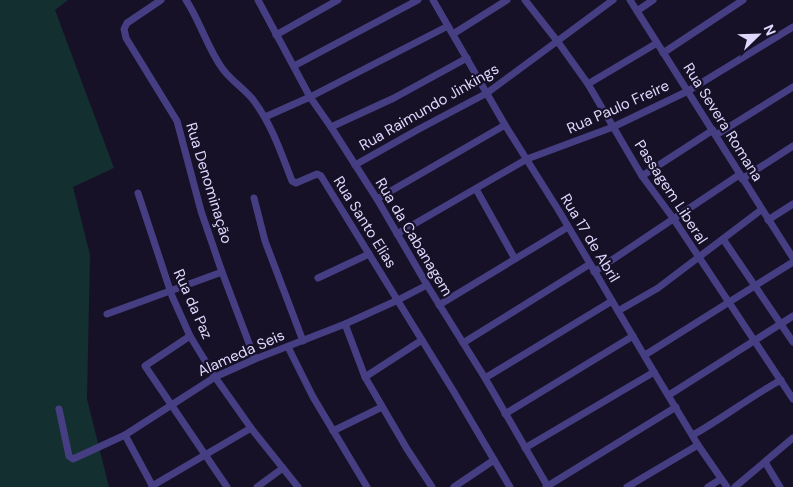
<svg xmlns="http://www.w3.org/2000/svg" width="793" height="487" font-family="'DM Sans',sans-serif">
<rect width="100%" height="100%" fill="#161126"/>
<polygon fill="#142f30" points="0,0 68,0 55,10 114,168 73,187 90,255 87,399 109,487 0,487"/>
<g fill="none" stroke-linecap="round" stroke-linejoin="round">
<g stroke="#463e83" stroke-width="7">
<polyline points="161,0 127,23 124,29 126,38 177,121 201,211 222,272 255,359"/>
<path d="M186 0C200 21 207 47 222 68 231 81 245 89 254 101 272 125 281 153 292 181L296 183 317 174 321 176 454 392 510 487"/>
<polyline points="258,0 310,97 331,127 377,199 427,285 485,378 548,487"/>
<polyline points="433,0 505,125 559,211 654,372 698,445 727,487"/>
<polyline points="525,0 558,42 588,84 642,176 673,218 793,399"/>
<polyline points="630,0 793,258"/>
<polyline points="637,11 653,0"/>
<polyline points="453,34 507,0"/>
<polyline points="276,35 338,0"/>
<polyline points="663,53 743,0"/>
<polyline points="294,66 418,0"/>
<polyline points="588,84 657,43"/>
<polyline points="265,117 310,97 448,26"/>
<polyline points="331,127 394,98 467,58"/>
<polyline points="716,135 793,87"/>
<polyline points="355,165 419,129 487,93 613,0"/>
<polyline points="642,176 713,130"/>
<polyline points="742,179 793,146"/>
<polyline points="476,189 515,259"/>
<polyline points="138,193 172,296 190,336 215,377 251,428 298,487"/>
<polyline points="254,198 265,241 303,341"/>
<polyline points="377,199 505,125"/>
<polyline points="768,220 793,204"/>
<polyline points="397,234 527,159 613,127 688,91 793,27"/>
<polyline points="723,239 793,342"/>
<polyline points="594,272 739,175"/>
<polyline points="318,278 369,254"/>
<polyline points="439,305 568,227"/>
<polyline points="618,311 658,288 761,210"/>
<polyline points="107,314 222,272"/>
<polyline points="345,324 365,377 407,449 432,487"/>
<polyline points="190,336 145,366 227,487"/>
<polyline points="463,343 590,264"/>
<polyline points="288,347 313,397 367,487"/>
<polyline points="645,355 793,262"/>
<polyline points="365,377 422,340"/>
<polyline points="485,378 612,301"/>
<polyline points="669,395 793,316"/>
<polyline points="59,409 69,456 73,459 125,435 215,377 255,359 345,324 398,300 427,285"/>
<polyline points="505,414 633,336"/>
<polyline points="333,431 382,407"/>
<polyline points="125,435 153,487"/>
<path d="M693 435C723 418 750 397 781 380"/>
<polyline points="525,448 654,372"/>
<polyline points="765,462 780,487"/>
<polyline points="152,486 251,428"/>
<polyline points="257,487 283,468"/>
<polyline points="454,487 494,460"/>
<polyline points="546,487 676,407"/>
<polyline points="627,487 698,445"/>
<polyline points="708,487 721,479"/>
<polyline points="735,487 793,438"/>
</g>
</g>
<g text-anchor="middle" stroke-width="4.5" stroke-linejoin="round" paint-order="stroke">
<g font-size="15" fill="#dfd8fd" stroke="#161126">
<text transform="translate(429 107) rotate(-30)" y="5">Rua Raimundo Jinkings</text>
<text transform="translate(618 107) rotate(-24)" y="5">Rua Paulo Freire</text>
<text transform="translate(723 122) rotate(58)" y="5">Rua Severa Romana</text>
<text transform="translate(209 183) rotate(73)" y="5">Rua Denominação</text>
<text transform="translate(671 192) rotate(57)" y="5">Passagem Liberal</text>
<text transform="translate(365 222) rotate(58)" y="5">Rua Santo Elias</text>
<text transform="translate(414 237) rotate(59)" y="5">Rua da Cabanagem</text>
<text transform="translate(590 238) rotate(59)" y="5">Rua 17 de Abril</text>
<text transform="translate(193 304) rotate(66)" y="5">Rua da Paz</text>
<text transform="translate(241 353) rotate(-24)" y="5">Alameda Seis</text>
</g>
</g>
<g transform="translate(758 35) rotate(67)" stroke="#161126" stroke-width="4" paint-order="stroke">
<path d="M0-4L9 19L0 12L-9 19Z" fill="#dfd8fd"/>
<text y="-8" font-size="14" font-weight="bold" text-anchor="middle" fill="#dfd8fd">N</text>
</g>
</svg>
